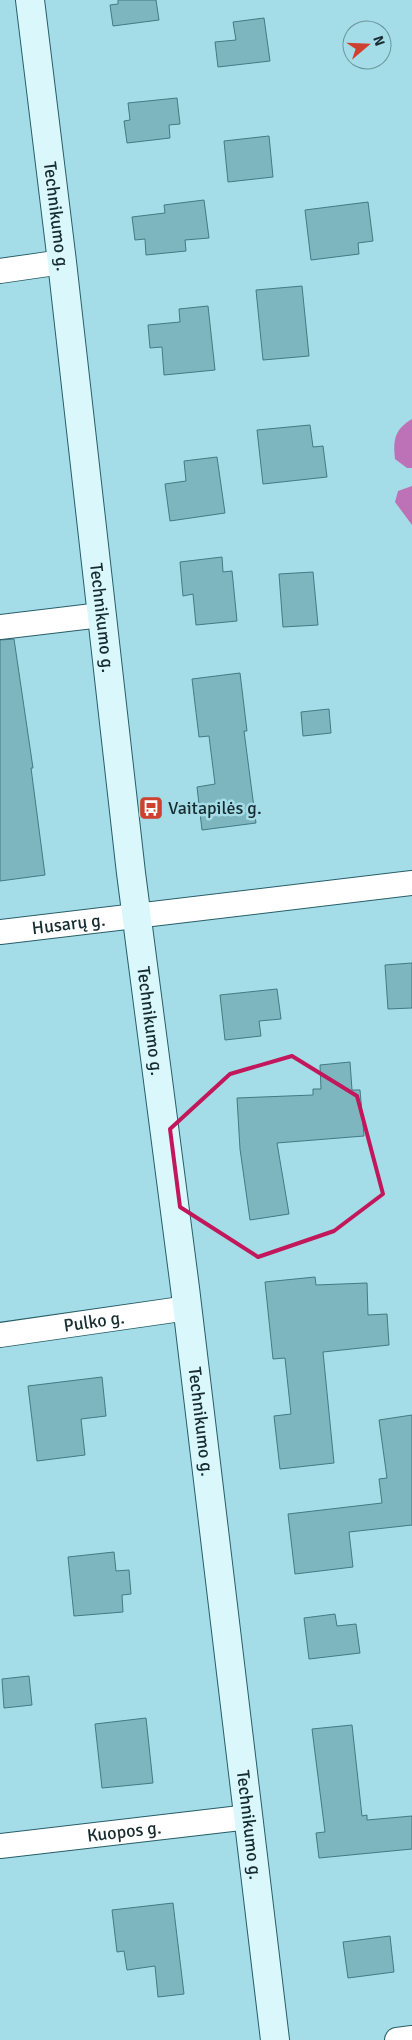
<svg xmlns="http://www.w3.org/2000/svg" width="412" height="2040" font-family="Signika,sans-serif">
<rect width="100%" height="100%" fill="#a4dce7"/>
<g fill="#bd71b6">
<path d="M412 419V468H407L395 459C393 440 394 430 412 419Z"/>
<polygon points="412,486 412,525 395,502 398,491"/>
</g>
<g fill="#7eb6c0" stroke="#437a83">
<polygon points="118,0 156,0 159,20 113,26 110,5 118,4"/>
<polygon points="264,18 270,61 218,67 215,42 236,40 233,22"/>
<polygon points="177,98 180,124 169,125 170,138 127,143 124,121 130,120 128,103"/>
<polygon points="269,136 273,177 228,182 224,141"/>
<polygon points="204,200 209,238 185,240 186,251 146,255 145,239 135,240 132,217 165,213 164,205"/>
<polygon points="368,202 373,241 358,243 359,254 311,260 305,210"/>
<polygon points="302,286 309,356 263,360 256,290"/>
<polygon points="208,306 215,370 164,375 162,347 150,348 148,325 180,322 179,309"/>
<polygon points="310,425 313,447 323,446 327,477 263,484 257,430"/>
<polygon points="217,457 225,513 170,521 165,484 186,481 184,461"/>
<polygon points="222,557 223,572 232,571 237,621 196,625 193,594 183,596 180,562"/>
<polygon points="313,572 318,625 283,627 279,574"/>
<polygon points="14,639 33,768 31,768 45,875 0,881 0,640"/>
<polygon points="240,673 247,731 244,731 256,823 202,830 197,787 215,784 209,736 199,737 192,679"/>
<polygon points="329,709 331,733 303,736 301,712"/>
<polygon points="412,963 412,1008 388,1009 385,965"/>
<polygon points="277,989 281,1019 259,1021 261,1036 225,1040 220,995"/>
<polygon points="350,1062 352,1090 360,1090 364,1136 277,1143 289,1214 250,1220 240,1149 237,1098 313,1095 313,1089 321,1089 320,1065"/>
<polygon points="315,1277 316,1285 367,1283 368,1315 387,1314 389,1345 323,1352 334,1463 280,1469 274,1416 291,1414 285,1358 273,1359 265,1282"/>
<polygon points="102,1377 106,1416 81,1419 85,1455 37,1461 28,1386"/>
<polygon points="412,1415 412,1525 349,1532 353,1567 295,1574 288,1514 382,1503 379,1479 387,1478 379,1420"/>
<polygon points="114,1552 116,1571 129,1570 131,1594 122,1595 123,1612 74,1616 68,1557"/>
<polygon points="335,1614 337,1626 356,1624 360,1653 309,1659 304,1618"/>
<polygon points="29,1676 32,1705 4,1708 2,1679"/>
<polygon points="146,1718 153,1783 102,1788 95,1724"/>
<polygon points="352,1725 362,1816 367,1815 367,1820 412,1816 412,1849 319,1858 316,1833 325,1832 312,1729"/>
<polygon points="173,1903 184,1994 158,1997 155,1966 127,1970 124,1951 117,1952 112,1910"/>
<polygon points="390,1936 394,1972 348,1978 343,1942"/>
</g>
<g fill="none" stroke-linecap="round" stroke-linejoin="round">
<defs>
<g id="street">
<polyline points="0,271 62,262"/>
<polyline points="0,627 101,615"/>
<path id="s1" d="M0 932 412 883"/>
<path id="s2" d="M0 1335 188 1308"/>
<path id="s3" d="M0 1846 249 1817"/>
<polyline points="397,2040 412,2038"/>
</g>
<g id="secondary">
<path id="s4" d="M30 0 62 262 131 873 185 1288 275 2040"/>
</g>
</defs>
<use href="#street" stroke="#275e68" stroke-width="26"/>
<use href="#secondary" stroke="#275e68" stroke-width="30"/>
<use href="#street" stroke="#fff" stroke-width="24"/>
<use href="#secondary" stroke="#daf7fc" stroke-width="28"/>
</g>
<path fill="none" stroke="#c2185b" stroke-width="4" stroke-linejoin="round" d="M292 1056 357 1096 383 1194 334 1231 258 1257 180 1207 170 1129 230 1074Z"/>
<defs>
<symbol id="bus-square" viewBox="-11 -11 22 22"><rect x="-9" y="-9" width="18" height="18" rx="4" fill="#ce4130" stroke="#a4dce7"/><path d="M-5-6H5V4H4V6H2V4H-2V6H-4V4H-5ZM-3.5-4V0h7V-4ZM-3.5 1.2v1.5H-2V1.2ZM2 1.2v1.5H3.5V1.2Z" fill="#fff"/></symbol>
</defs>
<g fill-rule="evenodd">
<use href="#bus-square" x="137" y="794" width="28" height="28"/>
</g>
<g text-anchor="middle" stroke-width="5" stroke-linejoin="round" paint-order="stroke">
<g font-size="18" fill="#162c30" stroke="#a4dce7">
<text dy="6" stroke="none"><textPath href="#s4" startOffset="218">Technikumo g.</textPath></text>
<text dy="6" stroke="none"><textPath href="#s4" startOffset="622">Technikumo g.</textPath></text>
<text dy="6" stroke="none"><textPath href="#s1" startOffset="69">Husarų g.</textPath></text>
<text dy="6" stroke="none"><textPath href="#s4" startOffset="1028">Technikumo g.</textPath></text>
<text dy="6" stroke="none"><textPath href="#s2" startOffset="95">Pulko g.</textPath></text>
<text dy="6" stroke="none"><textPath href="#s4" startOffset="1432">Technikumo g.</textPath></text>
<text dy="6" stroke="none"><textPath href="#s4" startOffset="1838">Technikumo g.</textPath></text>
<text dy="6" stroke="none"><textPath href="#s3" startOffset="125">Kuopos g.</textPath></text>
</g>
<g font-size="18" fill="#162c30" stroke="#a4dce7" text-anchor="start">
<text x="168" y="814">Vaitapilės g.</text>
</g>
</g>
<g transform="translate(367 45) rotate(71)"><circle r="24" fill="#a4dce7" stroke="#6b969e"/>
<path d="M0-4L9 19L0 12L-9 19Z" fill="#ce4130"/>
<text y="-8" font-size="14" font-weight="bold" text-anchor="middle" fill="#162c30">N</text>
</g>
</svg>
